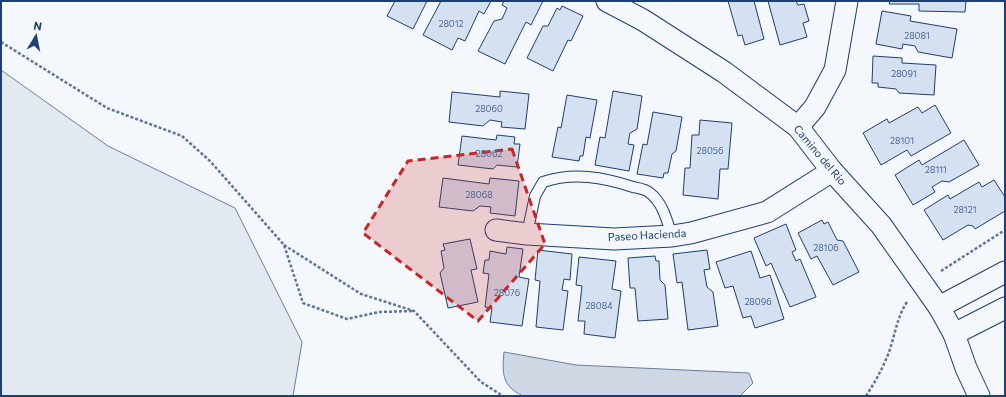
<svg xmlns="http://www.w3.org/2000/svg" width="1006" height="397" font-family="Commissioner,sans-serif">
<rect width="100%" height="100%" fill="#f4f7fb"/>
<polygon fill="#e3e9f0" stroke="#687fa3" points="1,70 108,146 235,208 302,342 293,396 1,396"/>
<path fill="#cfd7e4" stroke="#687fa3" d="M504 352 576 365 749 373 753 383 740 396H523C502 386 502 374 504 352Z"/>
<g fill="#d5e0f0" stroke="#1d3f73">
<polygon points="395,1 427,1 413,29 387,16"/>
<polygon points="441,1 491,1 484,14 479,11 465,41 458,38 452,50 423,35"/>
<polygon points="504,1 543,1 531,25 526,22 505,64 478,51 494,21 502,19 507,8 502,5"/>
<polygon points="728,1 754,1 764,39 745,45 742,35 738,36"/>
<polygon points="768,1 796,1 798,5 804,4 809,21 803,23 807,37 780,45"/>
<polygon points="890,1 966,1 965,12 919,11 919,4 889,4"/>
<polygon points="562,6 583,16 571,41 568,40 553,71 527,58 543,26 548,26 557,8 560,10"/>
<polygon points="882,11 911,16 910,21 957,29 952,58 918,52 915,46 903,44 902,49 876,44"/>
<polygon points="873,56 902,58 902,63 936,65 934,95 899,93 896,89 878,87 878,83 872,83"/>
<polygon points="500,91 529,94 525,129 501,127 502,122 490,120 483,126 449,122 452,92 500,97"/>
<polygon points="613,91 642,96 637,129 630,133 628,144 634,145 629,171 595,165 600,137 605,138"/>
<polygon points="567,95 597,100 590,138 586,137 583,156 580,156 579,161 552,157 558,127 561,128"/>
<polygon points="935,105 951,133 911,156 907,150 881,165 863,133 887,119 889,123 918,107 922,113"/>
<polygon points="653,112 682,117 676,151 672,154 668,173 664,173 663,178 637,174 643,144 647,145"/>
<polygon points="700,120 732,123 728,169 720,169 718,199 683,195 685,168 690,168 692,135 699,135"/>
<polygon points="497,135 515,137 514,144 520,144 517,167 497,165 493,169 458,165 462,136 496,140"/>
<polygon points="964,140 979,165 949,182 942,181 932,187 935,192 913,205 895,175 919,160 922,165"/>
<polygon points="443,178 489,184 490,178 519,181 515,216 490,213 491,207 480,206 473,211 439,207"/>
<polygon points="994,180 1005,197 1005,211 975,229 973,226 968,225 943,240 924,210 948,195 950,199 979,182 982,187"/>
<polygon points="822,220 824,224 828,222 837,240 843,241 859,272 833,285 817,256 811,259 798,233"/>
<polygon points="786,224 796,250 792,252 796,261 800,259 816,297 790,307 771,263 766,266 754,238"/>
<polygon points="470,239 477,269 471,270 478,302 448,308 440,273 444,268 441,251 445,250 443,244"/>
<polygon points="507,247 523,249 519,277 529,279 522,326 490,322 492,308 485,307 489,274 483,273 485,260 489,260 490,251 506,254"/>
<polygon points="538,250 572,254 570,280 564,279 562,290 568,291 563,330 536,327 540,281 535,280"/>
<polygon points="707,250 710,269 704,270 707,287 713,292 718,326 688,330 682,282 677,283 673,254"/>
<polygon points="751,251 760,278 770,275 784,319 755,328 751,316 743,318 733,286 725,288 716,262"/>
<polygon points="655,256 656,261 659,261 660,280 665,285 668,319 638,321 635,288 630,288 628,258"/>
<polygon points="579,257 616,261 612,289 621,291 615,338 584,334 585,321 578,321 582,286 576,285"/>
</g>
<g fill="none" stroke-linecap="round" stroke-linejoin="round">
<defs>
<path id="lane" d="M527 234 535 196 543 182C573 172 603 177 633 187 638 188 646 189 650 193 663 203 667 221 672 236"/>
<g id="street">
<polyline points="607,1 643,20 724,72 798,127 832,171 881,225 939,307 954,334 966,368 979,396"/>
<polyline points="798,127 815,107 835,70 847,1"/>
<polyline points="496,230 527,234 614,239 672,236 691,233 767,212 832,171"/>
<polyline points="939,307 1005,272"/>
<polyline points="954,334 1005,308"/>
</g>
</defs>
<use href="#lane" stroke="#1d3f73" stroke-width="12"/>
<use href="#street" stroke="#1d3f73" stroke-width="23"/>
<g stroke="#5e769c" stroke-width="2.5" stroke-dasharray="3 2" stroke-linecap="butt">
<polyline points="1,42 107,108 182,136 210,161 284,245 303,303 347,319 379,312 414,311"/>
<polyline points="284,245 361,294 414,311 481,382 503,396"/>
<polyline points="941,271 1005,230"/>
<path d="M866 396C875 382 883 368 889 352 895 335 897 317 907 302"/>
</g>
<use href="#lane" stroke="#f4f7fb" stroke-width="10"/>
<use href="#street" stroke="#f4f7fb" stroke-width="21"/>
</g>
<path fill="#c62828" fill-opacity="0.2" stroke="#c62828" stroke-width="3" stroke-dasharray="8 5" stroke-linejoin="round" d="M512 149 545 244 478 321 363 233 408 161Z"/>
<g text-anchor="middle" stroke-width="3" stroke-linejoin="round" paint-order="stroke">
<g font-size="9" fill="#4b6792">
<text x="451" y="27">28012</text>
<text x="917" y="39">28081</text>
<text x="904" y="77">28091</text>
<text x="489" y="112">28060</text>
<text x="902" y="144">28101</text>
<text x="710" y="154">28056</text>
<text x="489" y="157">28062</text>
<text x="936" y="173">28111</text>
<text x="479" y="198">28068</text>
<text x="965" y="213">28121</text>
<text x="826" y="251">28106</text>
<text x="507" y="296">28076</text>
<text x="758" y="305">28096</text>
<text x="599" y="309">28084</text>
</g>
<g font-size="11" fill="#1d3f73" stroke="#f4f7fb">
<text transform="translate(820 155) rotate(50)" y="4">Camino del Rio</text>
<text transform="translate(647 235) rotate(-3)" y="4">Paseo Hacienda</text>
</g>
</g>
<rect width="1006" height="397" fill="none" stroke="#1d3f73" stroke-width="4"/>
<g transform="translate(36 36) rotate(10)" stroke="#f4f7fb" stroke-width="3" paint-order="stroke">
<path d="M0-3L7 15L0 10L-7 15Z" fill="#1d3f73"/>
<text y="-6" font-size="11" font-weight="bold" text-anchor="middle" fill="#1d3f73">N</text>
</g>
</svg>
